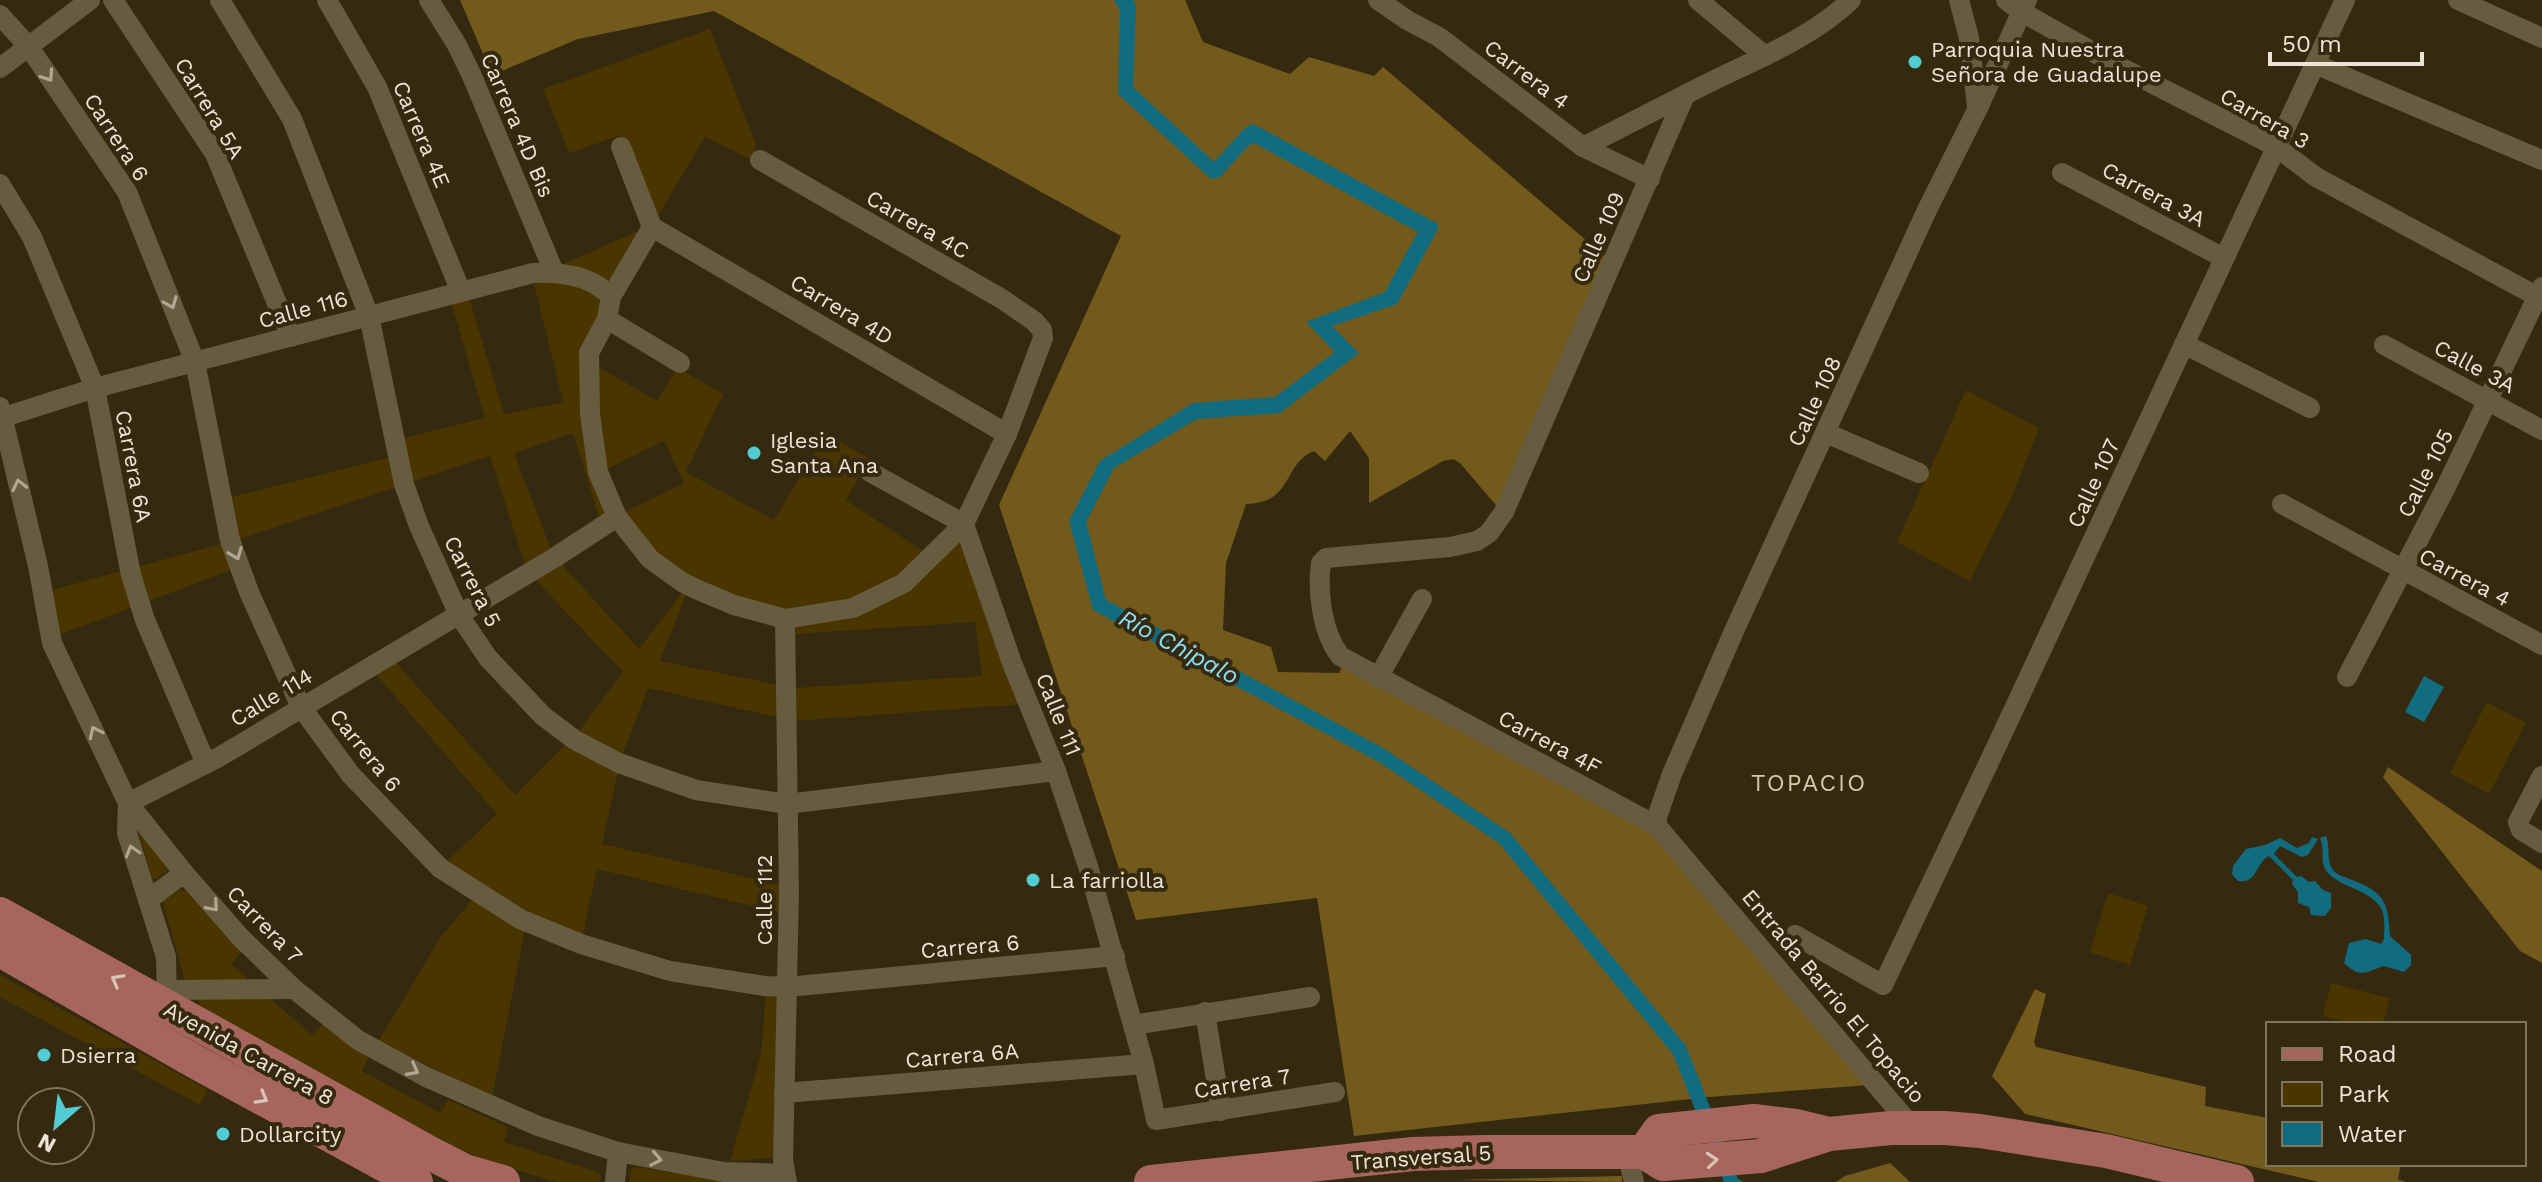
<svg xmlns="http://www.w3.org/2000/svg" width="2542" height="1182" font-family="'Work Sans',sans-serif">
<rect width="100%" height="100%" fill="#352a0f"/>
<g fill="#483500" fill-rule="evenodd">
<path d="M710 29 756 145 752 160 705 137 652 226 592 363 657 401 678 368 723 394 686 472 774 520 825 434 869 458 846 500 929 555 969 517 976 544 1038 703 794 721 648 688 622 755 602 844 792 887 796 916 597 869 582 938 527 919 492 1098 379 1041 439 939 479 892 443 865 497 814 368 665 388 654 515 795 580 730 623 672 527 571 490 456 237 540 247 564 56 636 44 592 236 540 228 498 402 454 400 439 485 418 448 292 466 288 504 414 563 402 531 271 554 268 652 225 621 135 569 153 543 89ZM573 433 602 526 621 515 658 555 692 580 639 649 553 555 514 453ZM664 441 684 483 621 514 603 471ZM692 580 796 616V634L975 622 982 676 795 688 660 661Z"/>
<polygon points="1966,390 2039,428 2010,501 1970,581 1897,542"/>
<polygon points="2487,702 2526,723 2489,794 2450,773"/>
<polygon points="140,831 168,870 156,879 152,878 139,833"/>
<polygon points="180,890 186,891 242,951 231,964 247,978 247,981 186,983 163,902"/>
<polygon points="2108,893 2148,906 2130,965 2090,952"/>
<polygon points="0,975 208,1090 200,1105 0,997"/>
<polygon points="767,981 792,985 772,1158 730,1161 761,1054"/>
<polygon points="2331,983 2390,998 2383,1024 2353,1024 2323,1016"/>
<polygon points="266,995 312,1035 323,1024 369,1056 362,1071 440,1113 448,1100 508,1127 504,1142 595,1171 601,1176 600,1182 556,1182 487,1161 440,1140 200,1007 198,999"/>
<polygon points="637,1167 681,1174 683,1172 763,1182 629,1182 632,1168"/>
</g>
<g fill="#715a1c">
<path d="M460 0H1185L1203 42 1290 74 1309 57 1374 76 1383 67 1607 258 1500 510 1460 463 1453 459 1443 461 1369 503V458L1350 431 1325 461 1314 451C1282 464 1294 503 1246 504L1226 563 1223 630 1271 647 1278 672 1339 673 1345 661 1651 821 1870 1085 1709 1097 1354 1136 1317 898 1136 920 999 505 1121 236 714 11 578 39 492 75Z"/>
<polygon points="2388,767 2542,871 2542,963 2520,951 2383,777"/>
<polygon points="2035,989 2046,994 2034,1042 2036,1047 2206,1087 2205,1106 2268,1118 2268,1164 2401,1164 2398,1179 2405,1182 2319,1182 2025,1114 1992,1076"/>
<polygon points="1890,1163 1910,1182 1836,1182 1845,1176"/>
<polygon points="1622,1176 1622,1182 1453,1180 1454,1180"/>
</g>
<g fill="#116c80">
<polygon points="1114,0 1133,0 1136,5 1133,87 1214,162 1245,128 1251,124 1257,126 1438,224 1437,231 1397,304 1332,326 1359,353 1280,413 1197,419 1114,468 1086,522 1106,600 1383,748 1510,833 1686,1046 1738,1179 1744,1182 1724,1182 1673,1054 1499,843 1379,762 1093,610 1069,521 1100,461 1193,403 1275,397 1335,352 1306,322 1385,292 1418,232 1254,143 1248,146 1220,177 1211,179 1118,94 1120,11"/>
<polygon points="2424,676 2444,687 2424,722 2405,712"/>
<path d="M2326 836C2331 848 2325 863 2335 872 2339 876 2346 877 2352 880 2385 892 2388 903 2390 936L2411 955V965L2404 972 2384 966C2365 972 2361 979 2344 963L2349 943 2366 939 2381 944 2384 939C2384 930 2386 917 2381 908 2370 890 2343 888 2329 874 2318 863 2326 851 2320 838Z"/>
<path d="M2312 837 2318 839 2308 855 2302 857 2280 846 2274 854 2297 877 2301 876 2309 882 2315 881 2323 890 2331 893V908L2325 916 2311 915 2309 907 2298 903V892L2292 884 2293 880 2269 856C2255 863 2258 884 2238 881L2232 874 2233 866 2246 849 2265 845 2280 838 2297 848 2309 843Z"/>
</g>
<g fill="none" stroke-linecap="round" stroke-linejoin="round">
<g stroke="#685c40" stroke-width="20">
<polyline points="113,0 215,154 291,337"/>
<polyline points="220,0 292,119 369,316 404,484 419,526 459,615 488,658 543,716 575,740 619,763 696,790 787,804 1056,771"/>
<polyline points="327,0 377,87 461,292"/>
<polyline points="429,0 457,45 472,76 554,272"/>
<polyline points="1378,0 1407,20 1439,37 1583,147 1650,179"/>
<polyline points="1698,0 1765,56"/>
<path d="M1851 0C1805 44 1740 65 1685 95L1504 512 1489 533 1477 541 1450 547 1326 558 1321 563C1317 592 1322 632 1340 656L1657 826 1913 1128"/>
<polyline points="1959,0 1969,38 1977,106"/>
<polyline points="2006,0 2022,12 2116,65 2275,146 2316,177 2542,299"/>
<polyline points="2458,0 2542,38"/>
<polyline points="0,15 29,47 127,192 195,362 230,540 249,592 301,707 351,775 440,868 520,919 581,944 670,971 765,986 787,987 1115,956"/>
<polyline points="2315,64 2542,160"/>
<polyline points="0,68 90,0"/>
<polyline points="621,147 652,227"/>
<polyline points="1583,147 1685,95"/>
<polyline points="2062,173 2224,258"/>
<polyline points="0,184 32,237 95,388 131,575 145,620 206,764"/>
<polyline points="652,227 611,297 607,319 589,353 590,414 598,472 617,517 650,559 682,582 696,589 734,605 785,619 853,608 904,583 964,524 1007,434 1043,338 1042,330 1034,321 1002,299 760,160"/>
<polyline points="652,227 1007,434"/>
<polyline points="607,319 680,363"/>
<polyline points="2184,344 2310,408"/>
<polyline points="2384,345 2542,430"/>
<polyline points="0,407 38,566 52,643 128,803 184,873 241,938 294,989 358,1040 426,1077 538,1126 618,1152 724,1172 785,1174"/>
<path d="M4 417 95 388 533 273C560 272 592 275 611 297"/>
<polyline points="1826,433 1919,473"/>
<polyline points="870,472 964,524"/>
<polyline points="2282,504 2542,645"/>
<polyline points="964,524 1012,663 1056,771 1088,866 1144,1064 1156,1120 1335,1092"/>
<polyline points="785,619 789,893 783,1160 787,1182"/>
<polyline points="2347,677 2446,487 2542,287"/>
<polyline points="1378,678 1422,599"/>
<polyline points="2542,776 2518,822 2521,830 2542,843"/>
<polyline points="1657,826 1657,817 1672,774 1734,631 1927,210 1978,108 2027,0"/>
<polyline points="148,900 184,873"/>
<polyline points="1795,935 1883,985 1991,758 2345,0"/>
<polyline points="167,990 294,989"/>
<polyline points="167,1008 166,957 127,833 128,803 219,757 554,558 617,517"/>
<polyline points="1205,1012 1221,1111"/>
<polyline points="1133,1025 1310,997"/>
<polyline points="784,1093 1144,1064"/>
<polyline points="1627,1152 1634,1182"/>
<polyline points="615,1182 618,1152"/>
</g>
<g stroke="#a6665d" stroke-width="34">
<polyline points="0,914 428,1152 465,1171 503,1182"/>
<polyline points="0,950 194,1061 416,1182"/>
<polyline points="1644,1152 1659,1131 1754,1121 1796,1126 1825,1133"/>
<polyline points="1151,1182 1413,1154 1485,1152 1644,1152 1663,1164 1761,1156 1829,1134 1891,1128 1945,1128 1980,1131 2106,1151 2237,1182"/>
</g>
</g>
<defs><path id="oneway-chevron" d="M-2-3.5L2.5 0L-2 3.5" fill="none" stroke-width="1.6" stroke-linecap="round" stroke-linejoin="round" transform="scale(2)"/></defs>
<g stroke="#b1a792">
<use href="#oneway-chevron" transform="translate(48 76) rotate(56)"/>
<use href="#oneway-chevron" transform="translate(171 303) rotate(68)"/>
<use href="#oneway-chevron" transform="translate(19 485) rotate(-103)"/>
<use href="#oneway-chevron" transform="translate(236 554) rotate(69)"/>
<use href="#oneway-chevron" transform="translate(95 732) rotate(-115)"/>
<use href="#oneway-chevron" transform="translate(132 851) rotate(-107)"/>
<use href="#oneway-chevron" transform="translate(213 906) rotate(49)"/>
<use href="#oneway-chevron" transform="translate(413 1070) rotate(28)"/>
<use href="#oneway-chevron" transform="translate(656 1159) rotate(11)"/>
</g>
<g stroke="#dac5b7">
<use href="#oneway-chevron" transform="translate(117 980) rotate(-151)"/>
<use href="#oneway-chevron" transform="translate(262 1098) rotate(29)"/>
<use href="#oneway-chevron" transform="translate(1712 1160) rotate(-5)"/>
</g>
<g fill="#51ccd2" stroke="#352a0f" stroke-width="3">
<circle cx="1915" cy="62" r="8"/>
<circle cx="754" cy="453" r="8"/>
<circle cx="1033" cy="880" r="8"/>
<circle cx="44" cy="1055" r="8"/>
<circle cx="223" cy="1134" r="8"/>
</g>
<g text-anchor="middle" stroke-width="8" stroke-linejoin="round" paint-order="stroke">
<g font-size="22" fill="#ece5d5" stroke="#352a0f" text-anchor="start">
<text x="1931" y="57">Parroquia Nuestra<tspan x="1931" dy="25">Señora de Guadalupe</tspan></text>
<text x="770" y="448">Iglesia<tspan x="770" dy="25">Santa Ana</tspan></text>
<text x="1049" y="888">La farriolla</text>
<text x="60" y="1063">Dsierra</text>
<text x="239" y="1142">Dollarcity</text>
</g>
<g font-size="22" fill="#ece5d5" stroke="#352a0f">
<text transform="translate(1527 74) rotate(37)" y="8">Carrera 4</text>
<text transform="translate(210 108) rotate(59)" y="8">Carrera 5A</text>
<text transform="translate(2265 118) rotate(30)" y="8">Carrera 3</text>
<text transform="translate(518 125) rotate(67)" y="8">Carrera 4D Bis</text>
<text transform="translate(422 134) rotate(67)" y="8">Carrera 4E</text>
<text transform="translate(117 137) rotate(57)" y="8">Carrera 6</text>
<text transform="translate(2154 194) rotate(28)" y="8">Carrera 3A</text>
<text transform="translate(918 224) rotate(30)" y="8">Carrera 4C</text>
<text transform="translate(1598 237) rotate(-66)" y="8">Calle 109</text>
<text transform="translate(303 309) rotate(-15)" y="8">Calle 116</text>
<text transform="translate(842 309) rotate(31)" y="8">Carrera 4D</text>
<text transform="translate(2475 366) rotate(28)" y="8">Calle 3A</text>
<text transform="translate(1814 401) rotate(-65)" y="8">Calle 108</text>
<text transform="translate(134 466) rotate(79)" y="8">Carrera 6A</text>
<text transform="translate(2425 473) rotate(-63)" y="8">Calle 105</text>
<text transform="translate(2093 483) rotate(-65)" y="8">Calle 107</text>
<text transform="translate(2465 577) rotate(28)" y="8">Carrera 4</text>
<text transform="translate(473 581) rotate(63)" y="8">Carrera 5</text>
<text transform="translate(271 697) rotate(-31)" y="8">Calle 114</text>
<text transform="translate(1059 714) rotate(68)" y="8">Calle 111</text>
<text transform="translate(1550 742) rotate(28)" y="8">Carrera 4F</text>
<text transform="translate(366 750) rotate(51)" y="8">Carrera 6</text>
<text transform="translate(764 900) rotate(-90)" y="8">Calle 112</text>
<text transform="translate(265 924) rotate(46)" y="8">Carrera 7</text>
<text transform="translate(970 946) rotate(-5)" y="8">Carrera 6</text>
<text transform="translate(1834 996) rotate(50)" y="8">Entrada Barrio El Topacio</text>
<text transform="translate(249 1053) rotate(29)" y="8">Avenida Carrera 8</text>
<text transform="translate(962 1055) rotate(-5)" y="8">Carrera 6A</text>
<text transform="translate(1242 1083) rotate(-9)" y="8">Carrera 7</text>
<text transform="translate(1421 1157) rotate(-4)" y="8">Transversal 5</text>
</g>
<g font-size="24" font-style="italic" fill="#88e0f8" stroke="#352a0f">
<text transform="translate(1179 647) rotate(28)" y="8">Río Chipalo</text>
</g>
<g font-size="24" letter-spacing="2" fill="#d7c9aa" stroke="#352a0f">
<text x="1809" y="791">TOPACIO</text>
</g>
</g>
<rect x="2266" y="1022" width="260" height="144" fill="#352a0f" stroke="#7e755e" stroke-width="2"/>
<rect x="2282" y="1048" width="40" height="12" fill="#a6665d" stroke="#7e755e" stroke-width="2"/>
<text x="2338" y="1062" font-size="24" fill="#ece5d5">Road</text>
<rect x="2282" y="1082" width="40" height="24" fill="#483500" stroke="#7e755e" stroke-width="2"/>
<text x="2338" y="1102" font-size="24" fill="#ece5d5">Park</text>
<rect x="2282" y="1122" width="40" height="24" fill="#116c80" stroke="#7e755e" stroke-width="2"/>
<text x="2338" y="1142" font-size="24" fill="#ece5d5">Water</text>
<g transform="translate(56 1126) rotate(208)"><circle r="38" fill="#352a0f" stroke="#7e755e" stroke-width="2"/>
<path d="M0-6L14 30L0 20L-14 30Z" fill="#51ccd2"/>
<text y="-12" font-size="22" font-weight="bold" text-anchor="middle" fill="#ece5d5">N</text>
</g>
<path d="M2270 52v12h152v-12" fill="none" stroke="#ece5d5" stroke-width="4"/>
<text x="2282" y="52" font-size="24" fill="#ece5d5" stroke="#352a0f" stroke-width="6" paint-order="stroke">50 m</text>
</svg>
